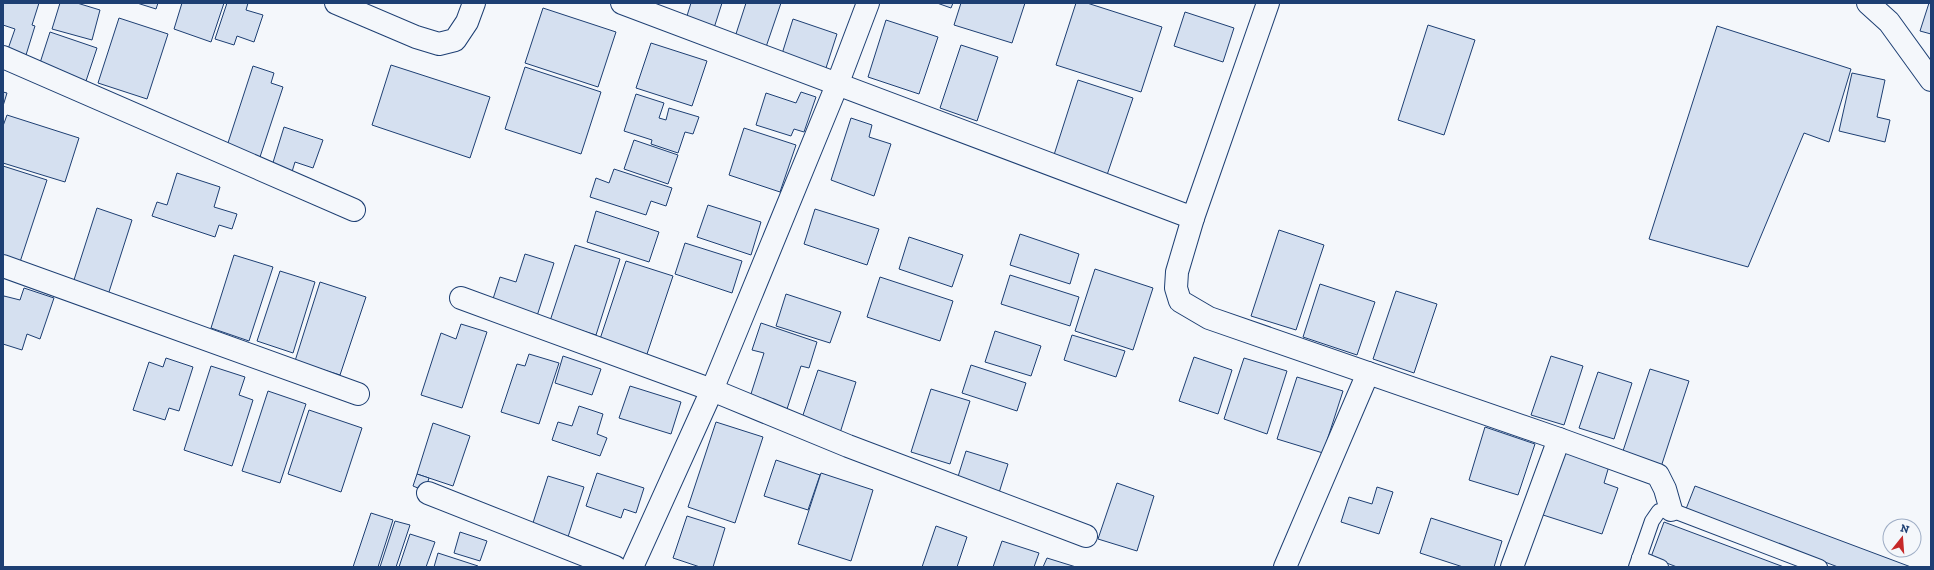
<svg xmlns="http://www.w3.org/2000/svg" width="1934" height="570" font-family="'Zilla Slab',serif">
<rect width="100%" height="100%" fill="#f4f7fb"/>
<g fill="#d5e0f0" stroke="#1d3f73">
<polygon points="3,3 39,3 32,25 35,26 26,55 8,49 15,29 3,25"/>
<polygon points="60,3 77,3 100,10 92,40 52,29"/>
<polygon points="137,3 158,3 156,9"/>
<polygon points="182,3 224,3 211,42 174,29"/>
<polygon points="227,3 248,3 246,10 263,15 254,42 237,36 234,45 215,39"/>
<polygon points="691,3 722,3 714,28 686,19"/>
<polygon points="746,3 781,3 766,47 735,37"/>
<polygon points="937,3 953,3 951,8"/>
<polygon points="961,3 1025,3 1012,43 954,25"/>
<polygon points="1076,3 1087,3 1162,27 1141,92 1056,65"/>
<polygon points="1929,3 1931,3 1931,34 1920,31"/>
<polygon points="543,8 616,32 598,87 525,63"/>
<polygon points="1185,12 1234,28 1223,62 1174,46"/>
<polygon points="119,18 168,34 147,99 98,83"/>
<polygon points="793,19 837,34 825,71 781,57"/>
<polygon points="886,20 938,37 919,94 868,77"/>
<polygon points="1428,25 1475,40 1444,135 1398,120"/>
<polygon points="1717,26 1851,69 1829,142 1804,133 1748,267 1649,239"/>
<polygon points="50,32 97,48 86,81 39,66"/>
<polygon points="651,43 707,61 692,106 636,88"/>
<polygon points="961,45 998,57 977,121 940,108"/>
<polygon points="391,65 490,97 470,158 372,125"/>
<polygon points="253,66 274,73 271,83 283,87 259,160 226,149"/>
<polygon points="525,67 601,92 581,154 505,129"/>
<polygon points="1852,73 1885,80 1877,117 1890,120 1885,142 1839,131"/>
<polygon points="1078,80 1133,98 1107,175 1053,158"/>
<polygon points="3,92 7,93 3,106"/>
<polygon points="801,92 816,97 804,132 794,129 791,136 756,125 766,93 796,103"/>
<polygon points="636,94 664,103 659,118 666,120 669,108 699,117 693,134 685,132 678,153 651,144 652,140 624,131"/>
<polygon points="7,115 79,138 65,182 3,163 3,126"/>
<polygon points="851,118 872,125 869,137 891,144 874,196 831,180"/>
<polygon points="284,127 323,140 313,168 295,162 291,175 271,169"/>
<polygon points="744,128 796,145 780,192 729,175"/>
<polygon points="634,140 678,155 668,184 624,169"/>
<polygon points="3,166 47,180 19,265 3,259"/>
<polygon points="614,169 672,188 666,206 651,201 646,215 590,197 596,178 609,183"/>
<polygon points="177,173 220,187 214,207 237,214 232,229 219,225 215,237 152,216 157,202 167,205"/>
<polygon points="708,205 761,222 751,255 697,237"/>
<polygon points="97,208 132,220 108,295 73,283"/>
<polygon points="815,209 879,229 867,265 804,244"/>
<polygon points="596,211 659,232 649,262 587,242"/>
<polygon points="1279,230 1324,245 1296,330 1251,316"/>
<polygon points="1020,234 1079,254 1070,284 1010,265"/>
<polygon points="909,237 963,255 952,287 899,269"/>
<polygon points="685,243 742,261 732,293 675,274"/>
<polygon points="575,245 620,259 596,335 550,321"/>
<polygon points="525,254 554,263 537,316 492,302 500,277 516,282"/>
<polygon points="234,255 273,267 249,341 211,328"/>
<polygon points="626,261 673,276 646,357 599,342"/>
<polygon points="1095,269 1153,288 1133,350 1075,331"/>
<polygon points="280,271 315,282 293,353 257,341"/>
<polygon points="1010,275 1079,297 1070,326 1001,304"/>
<polygon points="880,277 953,301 940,341 867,317"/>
<polygon points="320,282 366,297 340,375 295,361"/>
<polygon points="1320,284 1375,302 1357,355 1303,337"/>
<polygon points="24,288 54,298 40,339 27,334 22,350 3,344 3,298 4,296 20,300"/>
<polygon points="1396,291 1437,304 1414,373 1373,359"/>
<polygon points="786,294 841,312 830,343 776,326"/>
<polygon points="761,323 817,342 809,368 801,366 787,409 750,397 764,353 752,350"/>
<polygon points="461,324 487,332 462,408 421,395 441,333 456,339"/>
<polygon points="995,331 1041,346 1031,376 985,362"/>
<polygon points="1072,335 1125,351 1116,377 1064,360"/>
<polygon points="529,354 559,363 539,424 501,412 517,364 525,366"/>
<polygon points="563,356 601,369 592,395 555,383"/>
<polygon points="1551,356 1583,366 1564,425 1531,415"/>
<polygon points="1194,357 1232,370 1218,414 1179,401"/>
<polygon points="166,358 193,367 179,411 169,408 165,420 133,410 149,362 163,367"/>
<polygon points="1244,358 1287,371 1267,434 1224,419"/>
<polygon points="971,365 1026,383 1017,411 962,393"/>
<polygon points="211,366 245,377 239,395 253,400 232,466 184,450"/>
<polygon points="1650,369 1689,381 1660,470 1621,457"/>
<polygon points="818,370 856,382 840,433 801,421"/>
<polygon points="1598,372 1632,383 1614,439 1579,428"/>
<polygon points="1297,377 1343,391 1323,453 1277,439"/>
<polygon points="630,386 681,402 671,434 619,418"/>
<polygon points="931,389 970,401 950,464 911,452"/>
<polygon points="268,391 306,404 280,483 242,471"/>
<polygon points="579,406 603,414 597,434 607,438 600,456 552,440 558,422 572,426"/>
<polygon points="309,410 362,428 341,492 288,474"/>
<polygon points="716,422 763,437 735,523 688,507"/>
<polygon points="433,423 470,436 453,486 417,474"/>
<polygon points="1485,427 1535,444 1518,495 1469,480"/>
<polygon points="1560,450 1609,466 1604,483 1618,488 1602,534 1540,514"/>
<polygon points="966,451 1008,464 998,496 956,483"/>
<polygon points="776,460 820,475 808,510 764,496"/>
<polygon points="597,473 644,488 636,513 624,509 621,518 586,506"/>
<polygon points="821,473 873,490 851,561 798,544"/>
<polygon points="417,474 429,478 425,491 413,486"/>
<polygon points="548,476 584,487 567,540 531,529"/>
<polygon points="1117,483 1154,496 1137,551 1098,539"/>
<polygon points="1695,486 1911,567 1838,567 1686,509"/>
<polygon points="1377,487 1393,492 1379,534 1341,522 1349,497 1372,504"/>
<polygon points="371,513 393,520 378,567 353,567"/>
<polygon points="687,516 725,528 713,567 700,567 673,558"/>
<polygon points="1431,518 1502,541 1494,567 1463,567 1420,553"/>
<polygon points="395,521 410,525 396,567 380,567"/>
<polygon points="1664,522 1784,567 1677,567 1651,557"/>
<polygon points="936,526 967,537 957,567 922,567"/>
<polygon points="460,532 487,541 480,561 454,553"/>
<polygon points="410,534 435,542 426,567 399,567"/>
<polygon points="1002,541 1039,553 1034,567 993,567"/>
<polygon points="438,553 478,566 477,567 434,567"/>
<polygon points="1047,558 1076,567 1043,567"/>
</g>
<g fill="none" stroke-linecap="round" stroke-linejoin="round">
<defs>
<g id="lane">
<polyline points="1639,558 1661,567"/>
<polyline points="1636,567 1652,521 1659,511 1671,510 1820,567"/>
</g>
<g id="street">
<polyline points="336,3 416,37 439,44 455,40 467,22 474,3"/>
<polyline points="622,3 1193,218 1268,3"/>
<polyline points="3,57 354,210"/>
<polyline points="1193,218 1177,272 1176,288 1180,301 1209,318 1559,439 1658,475 1665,489 1671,510"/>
<polyline points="3,266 358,394"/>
<polyline points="461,298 712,390 848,446 1086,536"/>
<polyline points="428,493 615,567"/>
<polyline points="632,567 712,390 837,85 868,3"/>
<polyline points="1285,567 1368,373"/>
<polyline points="1512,567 1559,439"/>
</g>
<polyline id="secondary" points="1868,3 1889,22 1931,80"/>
</defs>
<use href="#lane" stroke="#1d3f73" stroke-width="16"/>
<use href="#street" stroke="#1d3f73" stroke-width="24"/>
<use href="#secondary" stroke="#1d3f73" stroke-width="24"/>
<use href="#lane" stroke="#f4f7fb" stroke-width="14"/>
<use href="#street" stroke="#f4f7fb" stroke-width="22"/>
<use href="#secondary" stroke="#f4f7fb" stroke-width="22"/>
</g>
<rect width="1934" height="570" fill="none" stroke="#1d3f73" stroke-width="8"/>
<g transform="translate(1902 538) rotate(17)"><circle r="19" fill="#f4f7fb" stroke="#9eadc5"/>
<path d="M0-3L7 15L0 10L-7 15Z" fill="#c62828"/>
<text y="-6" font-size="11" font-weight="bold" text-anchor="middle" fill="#1d3f73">N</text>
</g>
</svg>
